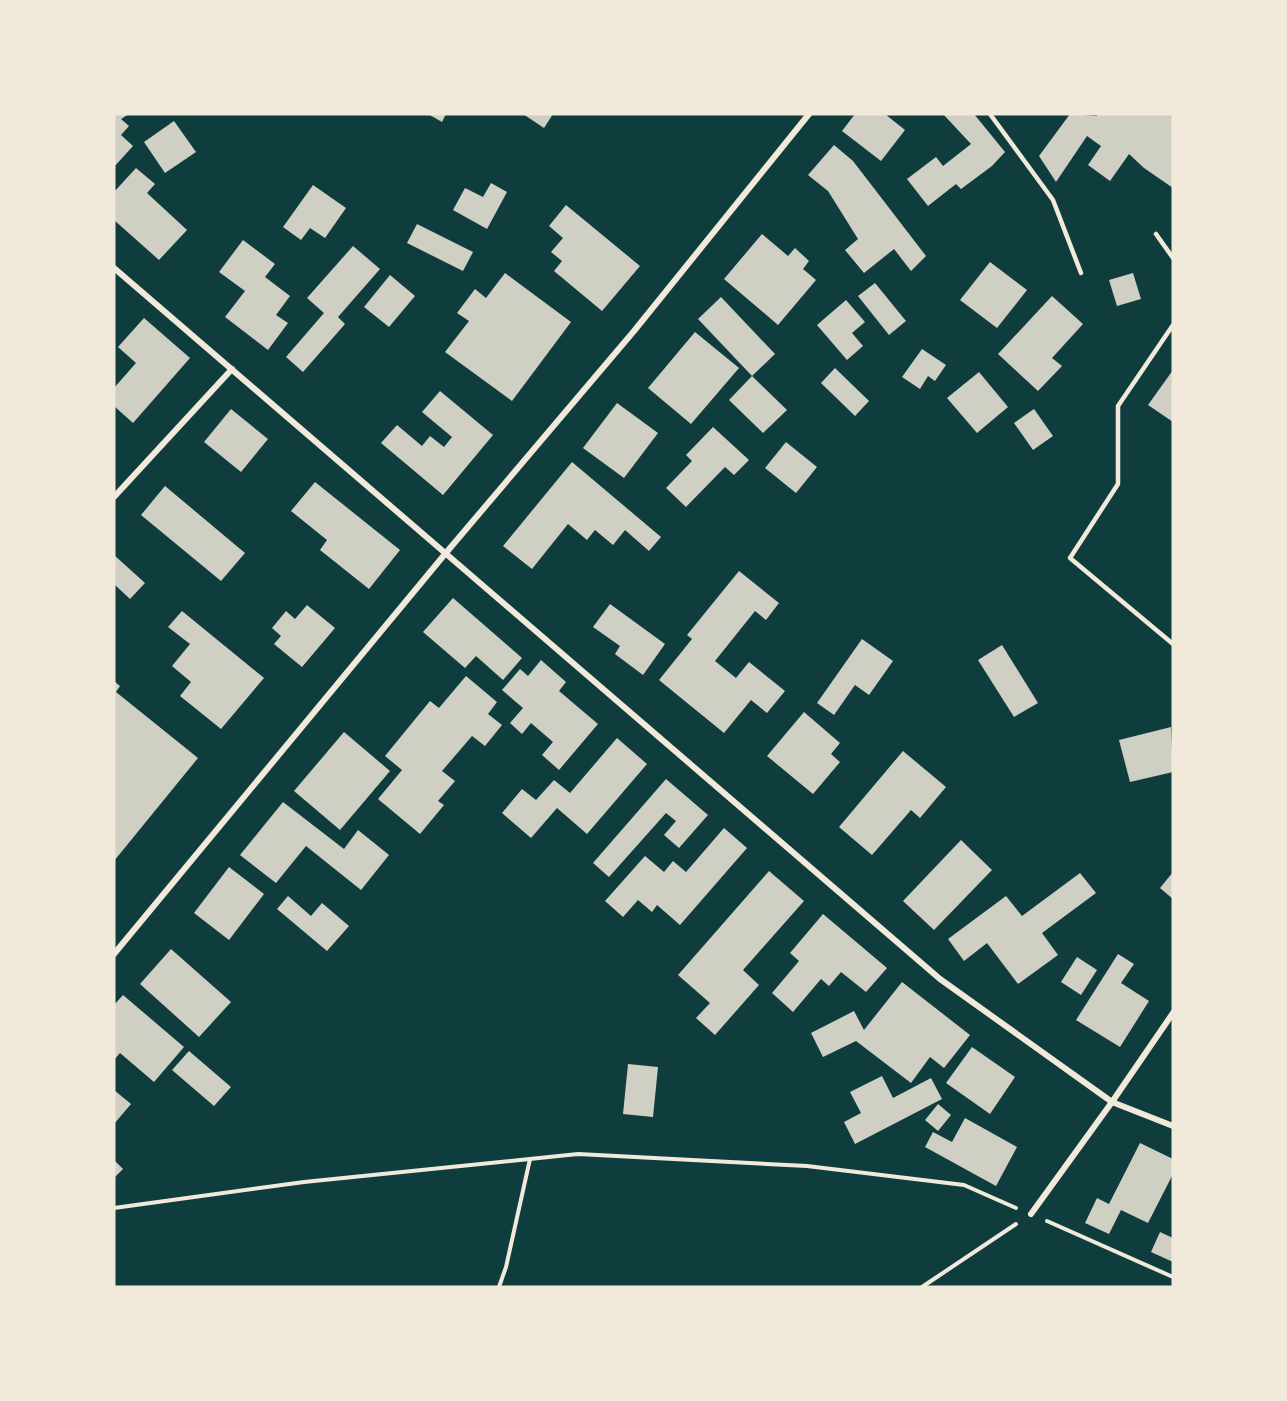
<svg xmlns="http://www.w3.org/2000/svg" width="1287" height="1401" font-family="'Nunito Sans',sans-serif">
<rect width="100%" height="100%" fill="#0f3d3e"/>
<g fill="#cfcfc3">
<polygon points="114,114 129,114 121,119 129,126 121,135 133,146 114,167"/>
<polygon points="428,114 446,114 442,122"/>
<polygon points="523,114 553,114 544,128"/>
<polygon points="855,114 885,114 905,130 881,161 842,131"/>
<polygon points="943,114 974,114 1005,152 992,166 961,189 956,184 928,206 907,179 936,157 943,166 971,144"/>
<polygon points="1070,114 1097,116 1098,114 1173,114 1173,188 1144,168 1129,154 1110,181 1088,165 1101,146 1087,136 1056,182 1039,156"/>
<polygon points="174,121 196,152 165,173 144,142"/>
<polygon points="834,145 853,161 926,256 911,271 894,249 864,273 845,250 858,239 828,191 808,175"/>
<polygon points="136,168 155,184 147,193 187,230 159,260 114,220 114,192"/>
<polygon points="491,183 507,192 487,229 453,210 465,188 483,197"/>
<polygon points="313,185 346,208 325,238 310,228 301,240 283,227"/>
<polygon points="566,205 640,266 602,311 554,271 562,261 551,252 563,238 549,226"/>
<polygon points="417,224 473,252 463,271 407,243"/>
<polygon points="762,234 788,256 795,248 809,261 803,269 816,280 778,325 724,279"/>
<polygon points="243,240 275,264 265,277 290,296 276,315 288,323 268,350 225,317 245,291 219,272"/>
<polygon points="353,246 380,269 338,317 345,324 303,372 286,357 324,313 307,298"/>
<polygon points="990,262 1027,290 997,328 960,300"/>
<polygon points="505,273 571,322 512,401 445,352 469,321 457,313 475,289 486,298"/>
<polygon points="1133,273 1141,299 1117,306 1109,280"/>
<polygon points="390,275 415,296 389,327 364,307"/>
<polygon points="875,283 906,321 889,335 858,296"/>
<polygon points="1052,296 1083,324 1052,358 1062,366 1038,391 998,354"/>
<polygon points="721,297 775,354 752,376 698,319"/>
<polygon points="846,300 865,322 852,333 863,346 847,360 817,325"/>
<polygon points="144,318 190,358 133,423 114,406 114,388 136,363 118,347"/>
<polygon points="695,332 739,368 691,424 648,388"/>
<polygon points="922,349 946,365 935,381 928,376 920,389 902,377"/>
<polygon points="835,368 869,401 855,416 821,383"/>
<polygon points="1173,370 1173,422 1148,405"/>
<polygon points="979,372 1008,407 977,433 947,398"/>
<polygon points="752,376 787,410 763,433 729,400"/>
<polygon points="440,391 493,435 443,495 381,443 397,425 422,446 430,436 444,447 452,437 422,412"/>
<polygon points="617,403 658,433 624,478 583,448"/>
<polygon points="231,409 268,439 241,472 204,442"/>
<polygon points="1034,409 1053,436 1033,450 1014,423"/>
<polygon points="713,427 749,460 734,475 725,467 686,507 666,488 692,461 686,455"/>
<polygon points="786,442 817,467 796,493 765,468"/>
<polygon points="572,462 661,537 649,551 625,530 613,545 595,530 587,540 568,524 532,569 503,546"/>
<polygon points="315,482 400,550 369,589 320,550 327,540 291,511"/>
<polygon points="165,486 245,553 221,581 141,515"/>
<polygon points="114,555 145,583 130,599 114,584"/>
<polygon points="739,571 779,603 766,620 755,611 715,661 736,678 749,662 785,691 767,713 751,700 724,733 659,680 692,639 687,635"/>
<polygon points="453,598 522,658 503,680 476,656 465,668 423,632"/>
<polygon points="610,604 665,644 643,675 615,654 620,646 593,627"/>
<polygon points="307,605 335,628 302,667 274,644 281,636 272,628 286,611 295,619"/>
<polygon points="182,611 264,678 221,729 180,696 191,682 172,666 190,644 168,627"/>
<polygon points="862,639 893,661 869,695 855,685 834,715 817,703"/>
<polygon points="1002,645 1038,703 1014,717 978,660"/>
<polygon points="541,660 566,682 559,691 598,724 559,770 542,755 553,742 531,723 522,734 510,723 523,708 502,690 520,669 528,676"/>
<polygon points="466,676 497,702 488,714 502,725 485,746 472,736 442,771 455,781 438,801 444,805 420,834 378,799 402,770 385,756 430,701 439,708"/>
<polygon points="114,681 120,686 116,692 198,758 114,861"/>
<polygon points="804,712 840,743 831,754 840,762 813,794 767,756"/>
<polygon points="1171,727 1173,772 1130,782 1119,740"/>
<polygon points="344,732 390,771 340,830 294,791"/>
<polygon points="617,738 647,764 587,834 557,808 531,838 502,813 522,789 536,800 554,780 570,793"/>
<polygon points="903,751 946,787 920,818 911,810 872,855 839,827"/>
<polygon points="666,779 708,815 679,848 664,835 676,821 666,813 609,877 593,863"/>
<polygon points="283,802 344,849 358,830 389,855 361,890 306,846 276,883 240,855"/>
<polygon points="724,828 747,848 680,925 657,905 652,912 638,900 623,917 605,901 645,856 664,872 673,861 686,872"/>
<polygon points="961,840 992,870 934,930 903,901"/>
<polygon points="229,867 264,894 229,940 194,913"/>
<polygon points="769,871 804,901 743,970 759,985 715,1035 696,1018 710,1003 678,975"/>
<polygon points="1173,872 1173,899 1160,888"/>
<polygon points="1080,873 1096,893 1042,933 1058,955 1018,984 987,943 964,961 948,939 1006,896 1022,916"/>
<polygon points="288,896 311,916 322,903 349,926 327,951 277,909"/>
<polygon points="823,914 887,968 866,992 841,972 829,986 821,979 793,1012 772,993 799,961 790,953"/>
<polygon points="171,949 231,1002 199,1037 140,984"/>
<polygon points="1118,954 1134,964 1121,983 1149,1001 1120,1047 1076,1020"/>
<polygon points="1077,957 1097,970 1081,995 1061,982"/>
<polygon points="902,982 970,1035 944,1068 930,1057 911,1083 856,1041 823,1057 811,1033 854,1011 864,1030"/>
<polygon points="123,995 184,1047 154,1082 120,1053 114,1060 114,1005"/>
<polygon points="972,1047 1015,1077 990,1114 946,1083"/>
<polygon points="189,1051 231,1087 214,1106 172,1070"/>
<polygon points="628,1064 658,1067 653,1117 623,1114"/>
<polygon points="882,1076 893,1098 931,1078 942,1099 855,1144 844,1122 861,1113 850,1092"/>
<polygon points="114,1090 131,1104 114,1124"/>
<polygon points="938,1104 951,1115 938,1131 925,1120"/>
<polygon points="965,1118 1017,1147 996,1186 925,1147 933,1132 952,1142"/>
<polygon points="1140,1143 1173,1159 1173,1174 1148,1223 1121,1210 1109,1234 1085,1223 1097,1198 1109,1204"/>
<polygon points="114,1160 123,1169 114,1178"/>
<polygon points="1160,1232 1173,1238 1173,1262 1151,1252"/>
</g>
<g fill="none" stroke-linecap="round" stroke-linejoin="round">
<g stroke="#f1e9da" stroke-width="4">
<polyline points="114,1208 304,1182 578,1154 807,1166 964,1185 1016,1208"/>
<polyline points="1047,1221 1173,1277"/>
<polyline points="499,1287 506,1267 530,1159"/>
<polyline points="922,1287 1016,1224"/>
</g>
<g stroke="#f1e9da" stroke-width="4.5">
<polyline points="990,114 1053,200 1081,273"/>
<polyline points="1156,234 1173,258"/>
<polyline points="1173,325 1118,406 1118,484 1070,558 1173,644"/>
</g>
<g stroke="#f1e9da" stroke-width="6">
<polyline points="114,268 940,979 1112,1102 1173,1126"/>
<polyline points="114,497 232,369"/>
<polyline points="114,954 445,554 634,331 809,114"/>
<polyline points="1031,1214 1112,1102 1173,1013"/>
</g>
</g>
<rect width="1287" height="1401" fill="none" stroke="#f1e9da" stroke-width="231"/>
</svg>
